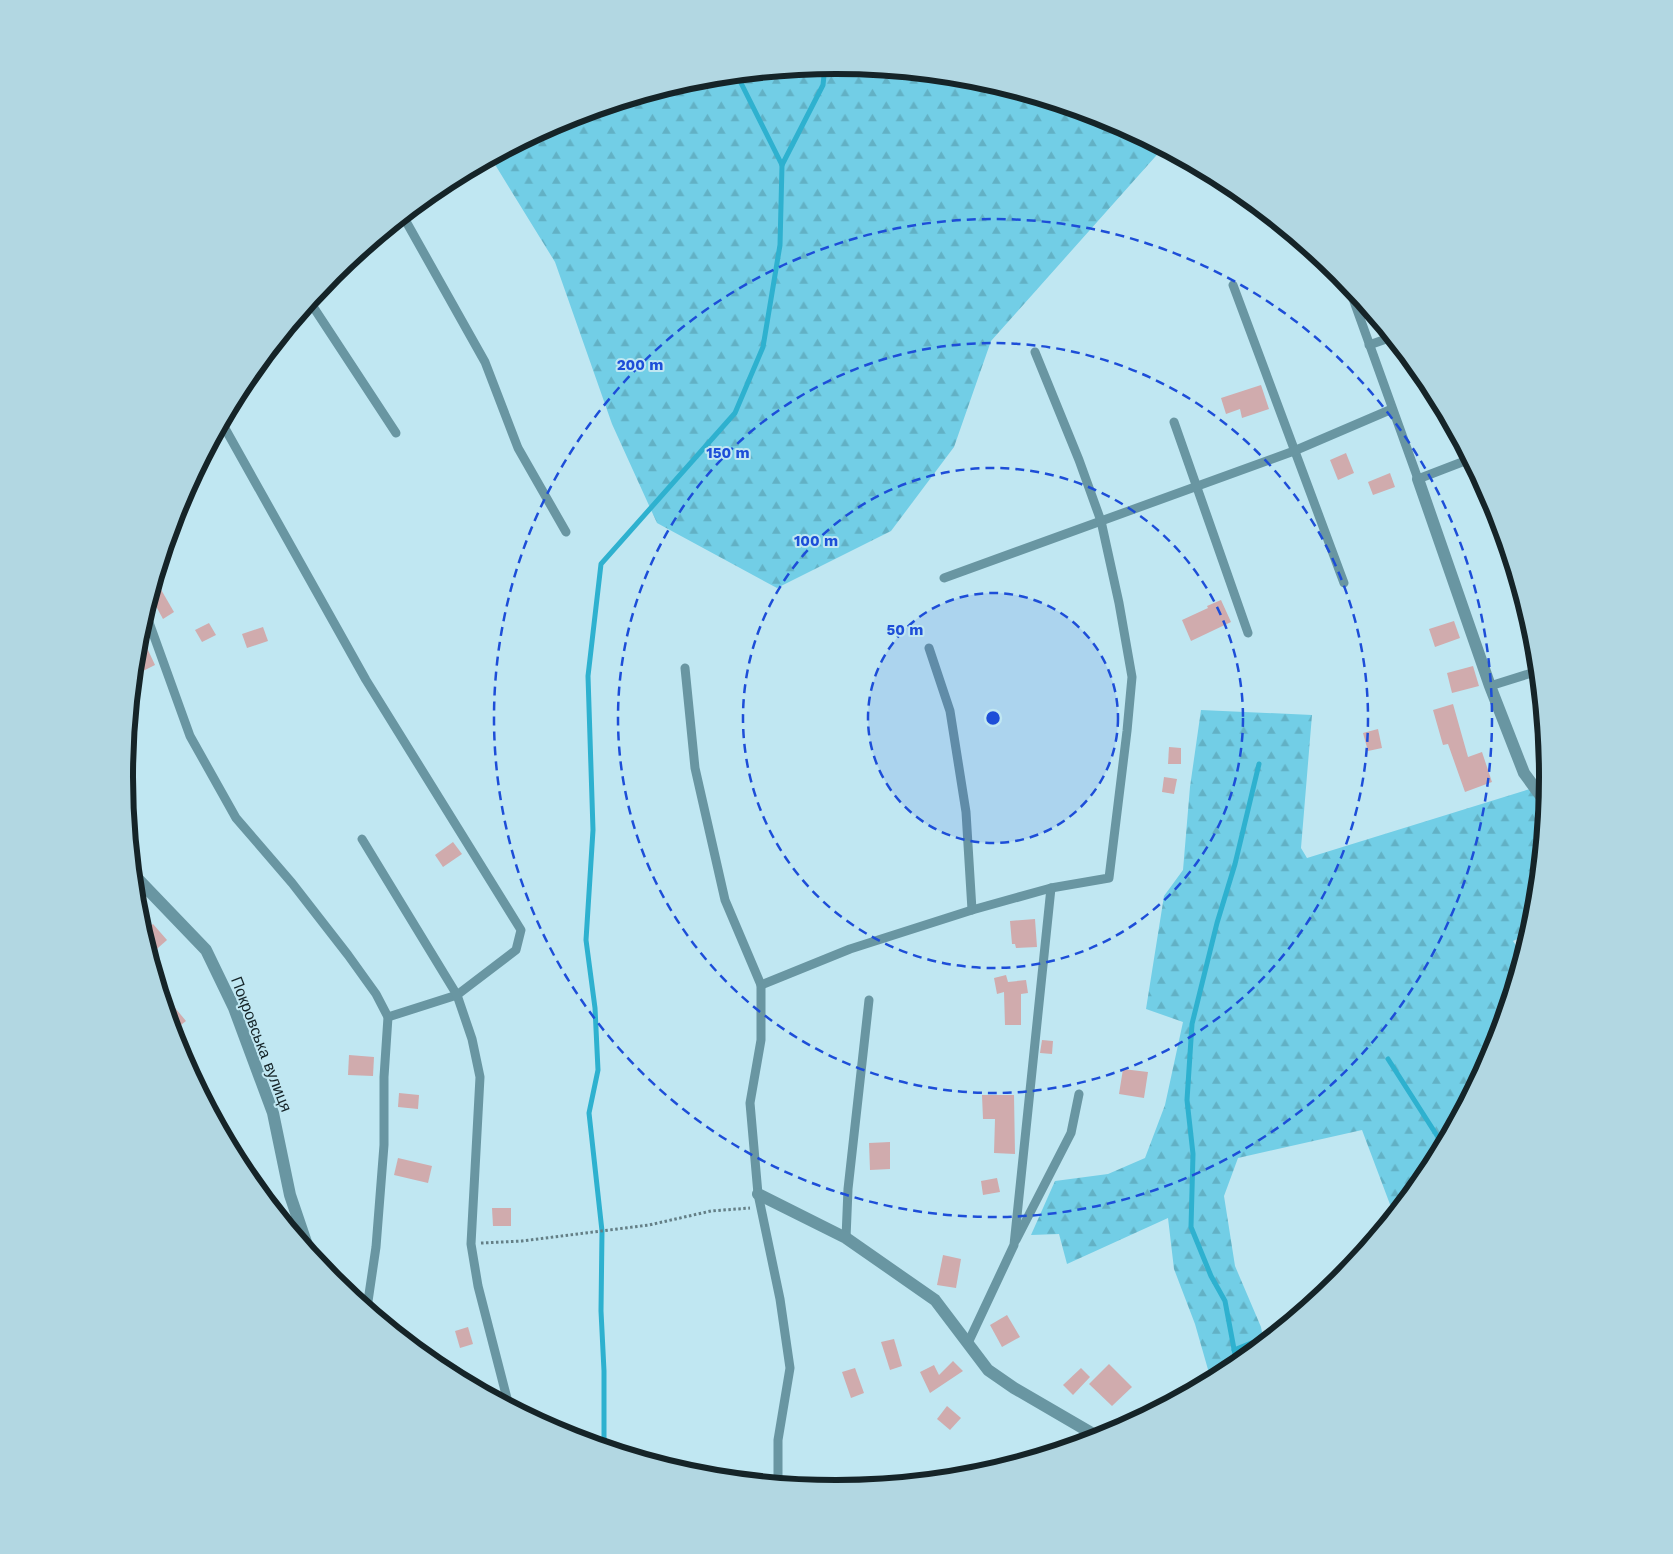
<svg xmlns="http://www.w3.org/2000/svg" width="1673" height="1554" font-family="'Work Sans',sans-serif">
<defs>
<pattern id="forest-firs" width="22" height="20" patternUnits="userSpaceOnUse" patternTransform="scale(1.25)"><rect width="22" height="20" fill="#72cee6"/><path d="M5 1l3.5 6h-7zM16 11l3.5 6h-7z" fill="#62b1c5"/></pattern>
</defs>
<rect width="100%" height="100%" fill="#c0e7f2"/>
<g fill="url(#forest-firs)">
<polygon points="836,65 976,79 1109,119 1163,148 991,341 954,447 891,531 777,588 657,523 612,424 555,262 491,158 564,119 698,79"/>
<polygon points="1201,710 1312,715 1301,848 1307,858 1530,789 1545,808 1535,916 1530,933 1513,941 1523,956 1494,1050 1428,1173 1394,1215 1362,1130 1238,1158 1224,1196 1235,1266 1261,1327 1264,1343 1232,1369 1211,1380 1195,1324 1174,1269 1168,1218 1067,1264 1059,1234 1031,1235 1055,1181 1108,1174 1145,1158 1165,1105 1183,1022 1146,1009 1164,896 1183,870 1190,787"/>
</g>
<g fill="none" stroke-linecap="round" stroke-linejoin="round">
<g stroke="#2eb1cf" stroke-width="5">
<polyline points="782,165 823,85 825,66"/>
<polyline points="1388,1059 1443,1145"/>
<polyline points="1234,1350 1274,1334"/>
<polyline points="1237,1365 1225,1301 1211,1276 1191,1227 1193,1154 1187,1100 1192,1024 1217,923 1235,864 1259,764"/>
<polyline points="608,1448 604,1438 604,1371 601,1311 602,1231 589,1113 598,1070 595,1008 586,940 593,830 588,676 601,564 735,413 763,347 780,245 782,165 737,75"/>
</g>
</g>
<g fill="#d0abad">
<polygon points="1261,385 1269,409 1242,418 1240,409 1226,414 1221,398"/>
<polygon points="1346,453 1354,473 1338,480 1330,460"/>
<polygon points="1390,473 1395,487 1373,495 1368,482"/>
<polygon points="156,581 174,612 163,619 151,597"/>
<polygon points="1221,600 1231,622 1191,641 1182,620 1208,608 1207,606"/>
<polygon points="1454,621 1460,638 1435,647 1429,629"/>
<polygon points="209,623 216,635 202,642 195,630"/>
<polygon points="263,627 268,641 247,648 242,634"/>
<polygon points="140,633 155,665 141,672 136,661"/>
<polygon points="1473,666 1479,686 1452,693 1447,673"/>
<polygon points="1453,704 1468,757 1482,752 1492,782 1465,792 1448,744 1443,745 1433,710"/>
<polygon points="1378,729 1382,748 1368,751 1363,733"/>
<polygon points="1169,747 1181,748 1181,764 1168,764"/>
<polygon points="1164,777 1177,779 1174,794 1162,792"/>
<polygon points="453,842 462,854 443,867 435,855"/>
<polygon points="1035,919 1037,947 1016,948 1015,944 1012,944 1010,921"/>
<polygon points="153,924 167,940 150,955 143,932"/>
<polygon points="1006,975 1008,982 1026,980 1028,993 1021,994 1021,1025 1005,1025 1004,992 997,994 994,978"/>
<polygon points="161,991 186,1021 173,1031 173,1029"/>
<polygon points="1042,1040 1053,1041 1052,1054 1040,1053"/>
<polygon points="349,1055 374,1057 373,1076 348,1075"/>
<polygon points="1123,1069 1148,1072 1144,1098 1119,1094"/>
<polygon points="399,1093 419,1095 418,1109 398,1107"/>
<polygon points="982,1095 1014,1095 1015,1154 994,1153 995,1119 983,1119"/>
<polygon points="890,1142 890,1169 870,1170 869,1143"/>
<polygon points="398,1158 432,1166 428,1183 394,1175"/>
<polygon points="997,1178 1000,1192 983,1195 981,1181"/>
<polygon points="492,1208 511,1208 511,1226 493,1226"/>
<polygon points="943,1255 961,1259 956,1288 937,1285"/>
<polygon points="1007,1315 1020,1337 1002,1347 990,1325"/>
<polygon points="468,1327 473,1344 460,1348 455,1331"/>
<polygon points="894,1339 902,1366 890,1370 881,1342"/>
<polygon points="953,1361 963,1371 930,1393 920,1372 934,1365 939,1375"/>
<polygon points="1109,1364 1132,1387 1112,1406 1089,1384"/>
<polygon points="855,1368 864,1393 851,1398 842,1372"/>
<polygon points="1081,1368 1090,1377 1073,1395 1063,1385"/>
<polygon points="947,1406 961,1418 950,1430 937,1419"/>
</g>
<g fill="none" stroke-linecap="round" stroke-linejoin="round">
<polyline stroke="#647f86" stroke-width="3" stroke-dasharray="2.5 2.5" stroke-linecap="butt" points="481,1243 522,1241 649,1225 711,1211 750,1208"/>
<g stroke="#6996a2" stroke-width="9">
<polyline points="403,216 485,362 518,448 566,532"/>
<polyline points="1347,282 1418,479 1470,459"/>
<polyline points="1233,285 1344,583"/>
<polyline points="310,302 396,433"/>
<polyline points="1369,345 1392,337"/>
<polyline points="1174,422 1248,633"/>
<polyline points="222,423 366,680 521,930 516,950 457,995 388,1017"/>
<polyline points="944,578 1294,451 1392,409"/>
<polyline points="146,614 190,736 236,818 292,883 348,955 376,994 388,1017 384,1077 384,1145 376,1247 367,1308"/>
<polyline points="929,648 950,711 966,812 972,910"/>
<polyline points="685,668 695,768 725,900 761,985 761,1040 750,1103 758,1194 780,1299 790,1368 778,1440 778,1483"/>
<polyline points="1490,686 1538,671"/>
<polyline points="362,839 457,995 472,1039 480,1077 471,1244 478,1286 509,1406"/>
<polyline points="761,985 850,949 972,910 1051,888 1109,878 1127,731 1132,677 1119,603 1101,521 1079,460 1035,352"/>
<polyline points="846,1238 848,1189 869,1000"/>
<polyline points="1016,1240 1071,1133 1079,1094"/>
<polyline points="968,1343 1014,1245 1051,888"/>
</g>
<g stroke="#6996a2" stroke-width="12">
<polyline points="1418,479 1490,686 1524,773 1546,803"/>
<polyline points="134,875 206,950 234,1008 273,1113 290,1195 309,1251"/>
<polyline points="758,1194 846,1238 935,1300 988,1370 1014,1388 1100,1438"/>
</g>
</g>
<circle cx="993" cy="718" r="125" fill="#1d4ed8" fill-opacity=".12"/>
<g fill="none" stroke="#1d4ed8" stroke-width="2.5" stroke-dasharray="9 6">
<circle cx="993" cy="718" r="125"/>
<circle cx="993" cy="718" r="250"/>
<circle cx="993" cy="718" r="375"/>
<circle cx="993" cy="718" r="499"/>
</g>
<g text-anchor="middle" stroke-width="4" stroke-linejoin="round" paint-order="stroke">
<g font-size="16" fill="#152428" stroke="#c0e7f2">
<text transform="translate(262 1044) rotate(69)" y="6">Покровська вулиця</text>
</g>
</g>
<path d="M0 0H1673V1554H0ZM133 777a703 703 0 1 1 1406 0a703 703 0 1 1-1406 0Z" fill="#b2d7e2" fill-rule="evenodd"/>
<path fill="none" stroke="#152428" stroke-width="6" d="M133 777a703 703 0 1 1 1406 0a703 703 0 1 1-1406 0Z"/>
<circle cx="993" cy="718" r="8" fill="#1d4ed8" stroke="#c0e7f2" stroke-width="2.5"/>
<g font-size="15" text-anchor="middle" font-weight="bold" fill="#1d4ed8" stroke="#c0e7f2" stroke-width="4" stroke-linejoin="round" paint-order="stroke">
<text x="640" y="370">200 m</text>
<text x="728" y="458">150 m</text>
<text x="816" y="546">100 m</text>
<text x="905" y="635">50 m</text>
</g>
</svg>
